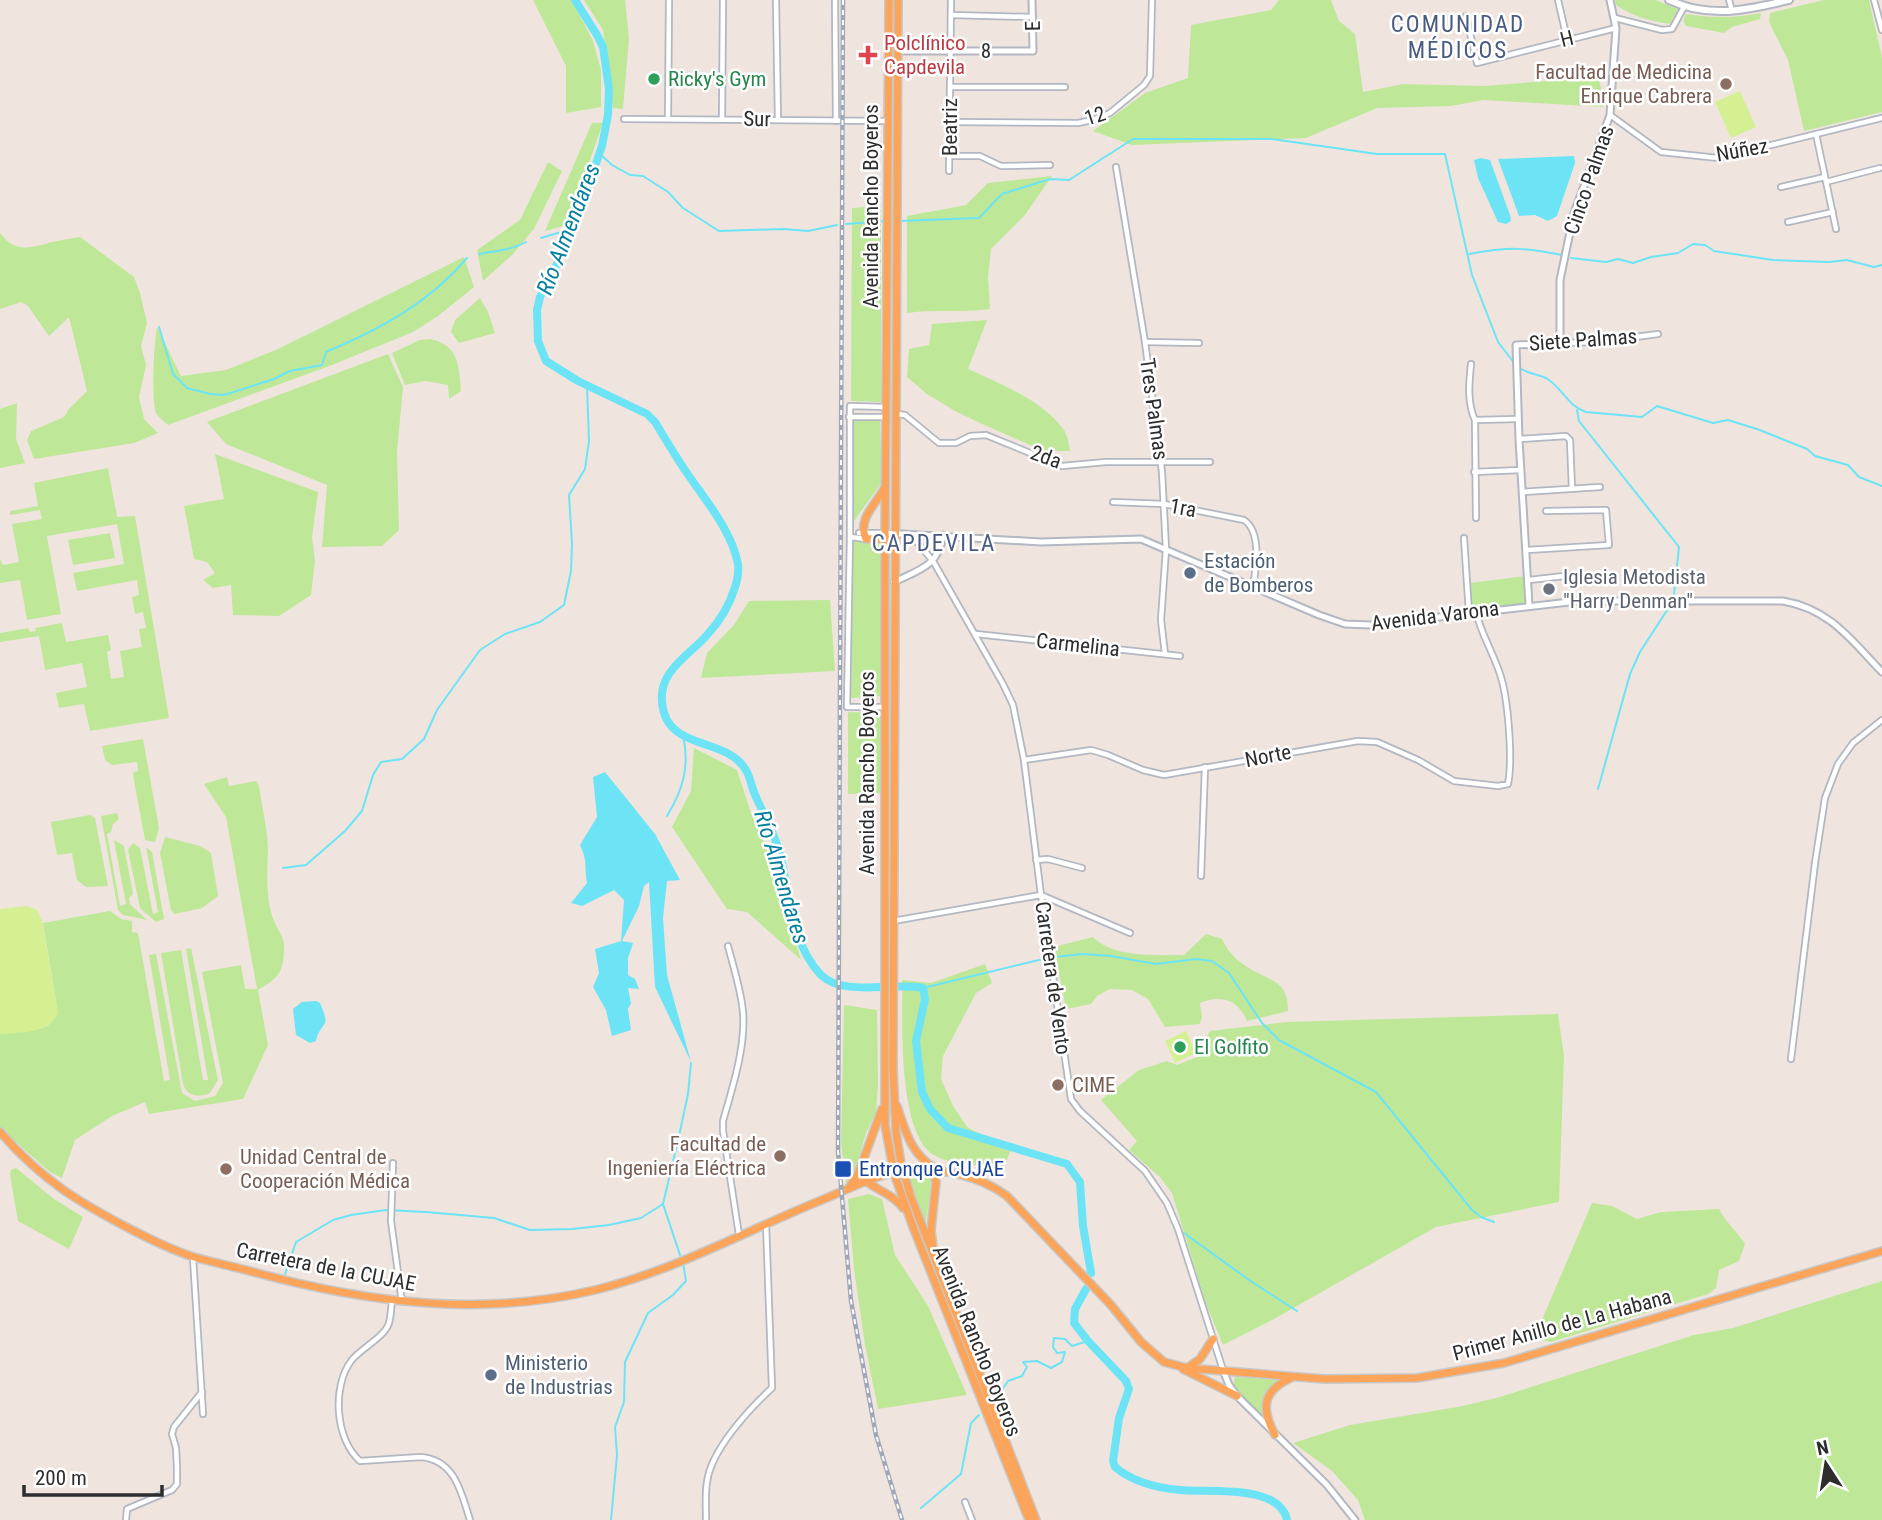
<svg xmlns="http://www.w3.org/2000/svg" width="1882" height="1520" font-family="'Roboto Condensed',sans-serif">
<rect width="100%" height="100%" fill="#efe5de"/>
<g fill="#bee898">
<polygon points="533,0 572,0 593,41 601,70 601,107 566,113 566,66"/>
<polygon points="584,0 625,0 629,38 623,109 613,108 603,30"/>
<polygon points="1279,0 1331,0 1339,21 1355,34 1363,92 1403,84 1484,86 1599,77 1604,107 1483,100 1451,106 1377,108 1306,138 1132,145 1093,131 1145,93 1188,78 1191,25 1271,10"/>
<path d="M1615 0H1655L1678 9 1670 24C1650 21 1634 17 1616 5Z"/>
<polygon points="1824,0 1869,0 1882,58 1882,112 1804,131 1788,60 1769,22 1770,13"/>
<path d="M1761 13 1760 19 1732 27 1724 33 1686 26 1683 21 1686 14C1712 18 1735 18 1761 13Z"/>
<polygon points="592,123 603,123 567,225 545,231"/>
<polygon points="548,162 562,171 534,229 513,254 483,281 477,250 520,220"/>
<path d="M1052 176 1025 215 991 249 988 278 990 309C962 313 935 309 907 313V216L966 205 988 183Z"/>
<polygon points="881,206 881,402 851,401 852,208"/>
<path d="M0 233C17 256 34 246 57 241 65 239 73 238 80 237L134 277 140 293 147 323 141 346 146 365 139 397 144 419 158 433 134 443 34 459 27 440 31 431 64 417 69 409 87 391 69 317 49 336 28 306 21 302 0 309Z"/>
<path d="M464 257 474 287 438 316 413 332 332 365 168 425C165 422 158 417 156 413 151 400 154 342 157 327L181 376 226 370 278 349Z"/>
<polygon points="480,298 488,312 495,333 459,343 451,332 455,320"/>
<path d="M987 320 968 369C1001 384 1042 400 1064 430 1068 436 1069 445 1070 451H1044L982 424 955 411 927 394 907 377 909 349 929 345 932 324Z"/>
<path d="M430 339C459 345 459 366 461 391L449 399 448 385 426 381 405 385 392 353 420 340Z"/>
<polygon points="388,354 403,387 397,452 399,530 382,546 322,547 327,485 226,444 207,422"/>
<polygon points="17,403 16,439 25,463 0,468 0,409"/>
<polygon points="850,421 880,421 882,482 852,524"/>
<polygon points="215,454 318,492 312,537 315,561 311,595 279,616 233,615 231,585 213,588 203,580 215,573 207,562 194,559 184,506 224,499"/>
<polygon points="108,468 117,517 135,516 169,718 90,731 84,704 59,708 56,693 87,687 82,663 45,670 39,636 0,642 0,633 28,628 30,632 36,631 35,628 62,623 66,642 108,635 111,650 107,652 111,679 124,677 120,651 142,647 139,629 146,628 143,612 135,614 132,597 139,595 137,580 77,591 73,573 124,564 117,524 47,536 61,614 27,620 20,580 0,583 0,559 3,565 19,562 12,524 42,519 40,510 10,515 10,511 38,506 34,483"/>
<polygon points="110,533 115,558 73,565 68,540"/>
<polygon points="853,541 880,543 880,696 851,698"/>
<polygon points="1526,576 1527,599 1524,603 1471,610 1470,583"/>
<polygon points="830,600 835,671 701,678 707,653 734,625 749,601"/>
<polygon points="848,712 880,713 880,793 848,794"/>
<polygon points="143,739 159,828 155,842 145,840 133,775 134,772 138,771 137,762 112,765 105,760 102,746"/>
<polygon points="694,748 737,770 752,816 770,855 801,960 747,912 727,909 672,827 691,791"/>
<path d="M227 777 229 786 256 781 259 786C262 808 268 830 268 852 267 871 266 892 271 912 273 924 285 936 284 947 284 973 278 978 258 990L268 1045 243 1099 149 1114 145 1102 112 1116 75 1140 62 1178 50 1172 0 1128V1034L48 1026 57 1006 43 923 110 911 121 919 132 921V932L138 933 164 1081 170 1080 149 955 156 954 182 1093 195 1101 215 1096 223 1083 202 972 241 965 245 989H257L226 817 204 784Z"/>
<polygon points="117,813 119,819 113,824 111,832 107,834 120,906 126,904 114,840 124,846 133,894 129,898 130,904 147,920 123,915 118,910 101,816"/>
<polygon points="90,815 95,818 108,886 86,887 77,880 72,853 57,855 51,822"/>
<polygon points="165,837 200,846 211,853 218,896 202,908 175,914 171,910 160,853"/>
<polygon points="133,843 140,848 153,914 158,912 146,847 152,852 164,919 156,922 140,908 128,850"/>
<path d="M1206 934 1222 939C1228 952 1237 961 1249 968 1271 982 1288 980 1288 1011L1247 1021C1238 1000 1222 994 1200 1003L1202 1017 1200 1024 1165 1027 1148 999 1132 990 1110 989 1097 996 1091 1004 1066 1009 1054 947 1093 937C1114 958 1155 955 1184 955Z"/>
<path d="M191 948 218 1080 210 1093C198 1098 188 1097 183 1084L161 953 181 950 203 1080H208L186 949Z"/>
<path d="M985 964 992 983 976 993 943 1056 941 1079 953 1106 967 1127 1011 1150 1000 1175C991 1170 981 1165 970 1164 957 1162 945 1162 934 1155 897 1133 903 1021 902 980L931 983Z"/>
<polygon points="844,1005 877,1010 878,1084 876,1112 866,1133 853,1177 846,1184 841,1144"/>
<polygon points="1558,1014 1564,1056 1559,1202 1436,1227 1274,1319 1223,1345 1206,1304 1172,1193 1160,1177 1129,1150 1137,1141 1101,1100 1139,1070 1167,1061 1177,1065 1200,1056 1202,1045 1210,1031 1287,1022"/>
<polygon points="16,1168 54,1199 83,1217 69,1249 18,1221 10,1175 11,1170"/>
<polygon points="927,1178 932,1180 925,1227 910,1179"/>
<polygon points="869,1194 882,1199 895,1255 928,1306 967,1395 878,1409 865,1345 854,1269 848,1199"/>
<path d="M1592 1203 1612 1206 1637 1219 1661 1212 1719 1209C1726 1223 1737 1231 1745 1244L1739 1261 1719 1270 1716 1288 1708 1294 1551 1342 1541 1340 1538 1329Z"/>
<polygon points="1882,1281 1882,1520 1365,1520 1358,1500 1332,1471 1293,1443 1350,1425 1463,1406 1500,1397 1694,1335 1733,1328"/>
<path d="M1235 1377 1279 1380C1262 1392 1261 1404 1264 1423L1233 1386Z"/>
</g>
<g fill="#d5f093">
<polygon points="1740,91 1756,127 1731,138 1715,102"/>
<path d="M27 906 37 910 42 920 58 1012C52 1034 19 1032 0 1034V909Z"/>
<polygon points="1186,1031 1196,1053 1175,1063 1165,1041"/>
</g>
<g fill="#6ce4f6">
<polygon points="1574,156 1575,163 1557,216 1548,221 1535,215 1519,216 1498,159"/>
<polygon points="1480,158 1490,160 1510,215 1511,221 1506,224 1498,222 1478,178 1474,160"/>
<path d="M605 772 655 834 680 880 667 881 663 918 667 975 691 1062 655 987 649 882 644 886 639 906 622 941 633 943 628 958V975L635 979 639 989 628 988 631 1003 628 1009 631 1030 612 1036 606 1010 593 987 599 973 595 949 621 941 624 900 614 890 582 906 571 903 587 883C584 866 588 862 580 845L597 817 593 777Z"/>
<path d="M316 1001 320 1003C332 1030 321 1020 316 1041L310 1043 296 1035 293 1009 302 1002Z"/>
</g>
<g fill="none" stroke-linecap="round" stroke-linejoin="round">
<g stroke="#6ce4f6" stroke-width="2">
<polyline points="599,153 612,165 630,175 643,176 668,192 683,208 719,231 783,229 808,231 837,225"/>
<polyline points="899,221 979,218 1002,194 1050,179 1069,180 1133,139 1272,139 1377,154 1445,154 1472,275 1498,342 1515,364"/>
<polyline points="846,224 886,221"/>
<polyline points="541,238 571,229"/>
<path d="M479 254C496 251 512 250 526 242"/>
<path d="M1469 254C1507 247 1524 247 1562 255"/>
<polyline points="1571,258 1606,262 1618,259 1633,263 1651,257 1678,253 1693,244 1705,245 1714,251 1773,260 1829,262 1847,260 1874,267 1882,265"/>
<path d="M159 327 173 374 187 388 210 394 224 395 274 379 290 371 322 365 326 352C380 329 428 304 467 258"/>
<path d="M1520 368C1528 374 1538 374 1546 378 1563 388 1567 406 1586 412L1642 417 1657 406 1713 423 1728 420 1757 429 1807 449 1815 456 1848 465 1859 477 1882 486"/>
<polyline points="1577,410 1579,421 1679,547 1674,594"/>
<polyline points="1598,789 1630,674 1640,652 1671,604"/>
<path d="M667 816C683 790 690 766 683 735"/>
<polyline points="283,868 306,865 345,831 362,811 373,775 381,762 402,759 424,739 437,710 480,650 505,634 540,622 564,605 571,571 572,544 569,495 585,469 589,441 587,386"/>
<polyline points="1054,957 1083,954 1111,956 1156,964 1196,959 1212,961 1229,973 1262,1023 1279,1040 1376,1092 1472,1210 1481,1217 1494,1222"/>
<polyline points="923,988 1043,959"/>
<polyline points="1184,1233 1252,1282 1297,1311"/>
<polyline points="681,1258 663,1204 679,1136 688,1094 691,1063"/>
<polyline points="285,1274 296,1242 333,1220 351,1215 386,1210 426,1212 494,1218 530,1230 572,1229 609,1225 641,1218 663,1204"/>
<polyline points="995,1400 1008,1381 1022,1376 1027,1367 1023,1362 1037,1361 1051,1368 1062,1362 1065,1352 1057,1353 1053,1347 1054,1338 1065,1339 1072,1346 1088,1341"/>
<polyline points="921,1508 961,1474 971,1423 979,1415"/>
<polyline points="611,1520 617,1455 615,1427 624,1402 625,1362 648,1313 673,1295 686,1281 683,1263"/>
</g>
<g stroke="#6ce4f6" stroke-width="8">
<path d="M575 0 597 35 603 47 609 89 608 115 602 146 583 201 557 264 540 297 537 310 538 341 546 361 578 381 647 414 655 422C666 440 677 459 689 476 707 502 732 532 738 564 739 572 737 582 734 590 729 606 719 622 707 635 689 656 659 670 662 702 666 753 728 735 747 772 751 780 752 789 756 797 763 813 772 829 777 845 791 887 788 941 821 975 843 997 892 982 923 988L925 999 916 1041 922 1092 930 1109 948 1128 1067 1164 1080 1182 1083 1226 1091 1273"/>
<path d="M1086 1289 1075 1309 1074 1323 1088 1341 1126 1381 1129 1389 1119 1418 1113 1461 1115 1467C1133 1482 1157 1488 1180 1490 1207 1493 1279 1483 1287 1520"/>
</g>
<defs>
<g id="minor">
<polyline points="776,0 778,120"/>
<polyline points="835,0 836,121"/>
<polyline points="1558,0 1567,39"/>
<polyline points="1729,0 1731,7"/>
<polyline points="1874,0 1882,30"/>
<polyline points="951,15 1033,17"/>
<polyline points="1466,16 1477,63 1616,28"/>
<polyline points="1615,18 1662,30 1672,29 1684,7"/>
<polyline points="950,87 1065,87"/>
<polyline points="1610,115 1661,152 1718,158 1882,118"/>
<polyline points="624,119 889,121"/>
<polyline points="668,119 669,0"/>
<polyline points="722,119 723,0"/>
<polyline points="950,122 1078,123 1092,120 1110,113 1144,85 1150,76 1152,0"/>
<polyline points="1816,134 1836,229"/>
<polyline points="950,156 980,156 1001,166 1050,165"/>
<polyline points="1116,167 1145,342 1162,472 1166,549 1161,620 1165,654"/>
<polyline points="949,171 951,0"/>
<polyline points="1826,182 1880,168"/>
<polyline points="1781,187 1825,177"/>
<polyline points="1788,222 1833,212"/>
<polyline points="1145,342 1199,343"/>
<polyline points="1560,343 1598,342 1658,334"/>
<path d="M1471 364C1469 383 1467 403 1475 420L1476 518"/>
<polyline points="897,414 905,415 939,443 956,443 970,436 986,435 1062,466 1106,462 1210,462"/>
<polyline points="849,417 887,417"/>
<polyline points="1475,420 1518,419"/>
<polyline points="1519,439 1566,436 1570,440 1572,489"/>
<polyline points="1474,472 1521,470"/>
<polyline points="1522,492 1600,487"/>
<path d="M1113 502 1164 504 1244 520C1262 532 1256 568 1253 587"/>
<polyline points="859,533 885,533"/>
<polyline points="911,535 933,561 1003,684 1013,705 1024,760 1041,895 1071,1099 1080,1111 1145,1171 1167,1203 1178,1229 1223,1370"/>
<polyline points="850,537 866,539"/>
<polyline points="1464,538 1469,613"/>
<polyline points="1527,550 1609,545 1606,510 1546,511"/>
<polyline points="1529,580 1573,575"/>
<polyline points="976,634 1180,656"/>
<polyline points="885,707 847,707 850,537 850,406 886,407"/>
<path d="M1024 760 1091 750 1108 755 1143 770 1164 775 1358 741 1377 742 1418 760 1454 781 1498 786 1508 784C1513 759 1508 697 1500 674 1493 652 1481 634 1476 612"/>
<polyline points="1036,860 1048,859 1082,868"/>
<polyline points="1201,876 1205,767"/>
<polyline points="893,921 1041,895 1130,933"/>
<path d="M728 946C733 965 739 984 742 1004 748 1040 733 1086 723 1121V1131L739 1235"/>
<polyline points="1791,1059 1815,863 1825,798 1838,764 1853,743 1882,720"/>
<polyline points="393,1163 391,1221 402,1302"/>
<polyline points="193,1258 203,1414"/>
<path d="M392 1301C391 1308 391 1316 389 1323 384 1338 361 1348 351 1361 332 1387 335 1439 360 1461L421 1457C455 1460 461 1492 470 1520"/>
<polyline points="965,1502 972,1520"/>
<polyline points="126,1520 127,1509 172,1490 177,1484 177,1467 176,1448 172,1434 174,1427 202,1392"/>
<path d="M706 1520C706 1507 705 1494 707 1482 711 1450 749 1409 772 1388L766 1224"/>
</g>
<g id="tertiary">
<polyline points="897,51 1033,51 1032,0"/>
<path d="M885 533 1041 542 1141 539 1319 615 1345 624 1370 625 1578 601H1783C1830 609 1851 640 1882 672"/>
<path d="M894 582C919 570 939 566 943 535"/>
<polyline points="1529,605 1519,439 1516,345 1560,343 1560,280 1574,213 1610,115 1616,28 1610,0"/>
<polyline points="1223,1370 1229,1385 1237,1396 1327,1485 1355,1520"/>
</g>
<path id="secondary" d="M1669 0C1710 19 1747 10 1789 0"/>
<g id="trunk">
<polyline points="889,0 885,539 885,1125 894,1173 913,1227 1029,1520"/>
<polyline points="898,0 893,1069 896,1132 901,1164 911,1197 1036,1520"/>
<path d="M884 489C875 505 857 520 866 539H885"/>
<path d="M897 1106C906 1134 912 1156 938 1170"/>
<path d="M0 1132C43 1181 78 1202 134 1231 154 1241 173 1251 194 1257 215 1263 236 1267 257 1273 368 1303 482 1317 595 1290 673 1271 744 1232 817 1202 845 1191 875 1174 904 1171 939 1167 979 1175 1007 1196L1111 1305 1141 1342 1164 1362 1187 1368 1324 1379 1417 1378 1504 1363 1882 1251"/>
<path d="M860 1169C861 1187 891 1190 903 1208"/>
<polyline points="928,1172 934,1176 936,1182 931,1230 933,1247"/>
<polyline points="849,1188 858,1174 882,1109"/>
<polyline points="1187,1368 1200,1359 1213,1339"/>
<polyline points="1183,1369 1237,1396"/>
<path d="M1275 1435C1260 1407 1263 1390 1293 1377"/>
</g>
</defs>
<use href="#minor" stroke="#b2b7c1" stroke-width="8"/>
<use href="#tertiary" stroke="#b2b7c1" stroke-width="9"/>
<use href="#secondary" stroke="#b2b7c1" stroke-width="10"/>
<use href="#trunk" stroke="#c8c8c8" stroke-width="10"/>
<use href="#minor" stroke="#fff" stroke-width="4.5"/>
<use href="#tertiary" stroke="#fff" stroke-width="5"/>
<use href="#secondary" stroke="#fff" stroke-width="6"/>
<use href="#trunk" stroke="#fca459" stroke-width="7"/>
<defs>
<polyline id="rail" points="843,0 838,1151 851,1301 876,1435 902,1520"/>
</defs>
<use href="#rail" stroke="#a0a7b8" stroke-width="4.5"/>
<use href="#rail" stroke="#fff" stroke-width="2" stroke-dasharray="5" stroke-linecap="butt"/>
</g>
<path fill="#e0444e" stroke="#fff" stroke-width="2.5" d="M864.5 44.5h7v7h7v7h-7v7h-7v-7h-7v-7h7z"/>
<g fill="#2e9e5b" stroke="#fff" stroke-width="2.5">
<circle cx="654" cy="79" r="7"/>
<circle cx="1180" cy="1047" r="7"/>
</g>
<g fill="#8d6e63" stroke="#fff" stroke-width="2.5">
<circle cx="1726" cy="84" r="7"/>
<circle cx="1058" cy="1085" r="7"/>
<circle cx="780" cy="1156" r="7"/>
<circle cx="226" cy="1169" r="7"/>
</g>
<g fill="#5c6f8a" stroke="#fff" stroke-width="2.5">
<circle cx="1190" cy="573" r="7"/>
<circle cx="491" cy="1375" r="7"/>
</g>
<circle fill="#6b7280" stroke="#fff" stroke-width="2.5" cx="1549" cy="589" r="7"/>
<rect fill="#1a4fb4" stroke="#fff" stroke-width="2.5" x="834" y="1160" width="18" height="18" rx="3.5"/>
<g text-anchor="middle" stroke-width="5" stroke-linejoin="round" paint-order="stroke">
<g font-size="21" fill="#2d2d2d" stroke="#fff">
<text transform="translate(1033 26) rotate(-91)" y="7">E</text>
<text transform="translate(1567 39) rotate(-14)" y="7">H</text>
<text x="986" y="58">8</text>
<text transform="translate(1095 116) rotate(-18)" y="7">12</text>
<text transform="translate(757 119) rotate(1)" y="7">Sur</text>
<text transform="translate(950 127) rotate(-90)" y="7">Beatriz</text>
<text transform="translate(1742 150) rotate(-10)" y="7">Núñez</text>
<text transform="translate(1589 180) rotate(-71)" y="7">Cinco Palmas</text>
<text transform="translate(871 206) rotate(-90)" y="7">Avenida Rancho Boyeros</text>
<text transform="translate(1583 340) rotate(-4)" y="7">Siete Palmas</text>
<text transform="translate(1154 409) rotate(82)" y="7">Tres Palmas</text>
<text transform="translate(1046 457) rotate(20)" y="7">2da</text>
<text transform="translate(1183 508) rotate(10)" y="7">1ra</text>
<text transform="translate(1435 616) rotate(-7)" y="7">Avenida Varona</text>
<text transform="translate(1078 645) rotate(6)" y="7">Carmelina</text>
<text transform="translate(1268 756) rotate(-11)" y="7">Norte</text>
<text transform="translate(867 773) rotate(-90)" y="7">Avenida Rancho Boyeros</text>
<text transform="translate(1053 978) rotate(82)" y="7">Carretera de Vento</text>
<text transform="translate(326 1267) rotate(11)" y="7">Carretera de la CUJAE</text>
<text transform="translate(1562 1325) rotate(-15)" y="7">Primer Anillo de La Habana</text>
<text transform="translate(977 1341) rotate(68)" y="7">Avenida Rancho Boyeros</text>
</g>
<g font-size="21" fill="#be3a42" stroke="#fff" text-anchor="start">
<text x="884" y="50">Polclínico<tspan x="884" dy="24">Capdevila</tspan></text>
</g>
<g font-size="21" fill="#785e54" stroke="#fff" text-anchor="end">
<text x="1712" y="79">Facultad de Medicina<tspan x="1712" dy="24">Enrique Cabrera</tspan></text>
<text x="1072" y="1092" text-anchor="start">CIME</text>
<text x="766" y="1151">Facultad de<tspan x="766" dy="24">Ingeniería Eléctrica</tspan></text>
<text x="240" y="1164" text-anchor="start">Unidad Central de<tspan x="240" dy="24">Cooperación Médica</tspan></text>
</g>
<g font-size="21" fill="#27864d" stroke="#fff" text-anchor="start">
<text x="668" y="86">Ricky's Gym</text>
<text x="1194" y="1054">El Golfito</text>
</g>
<g font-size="21" fill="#4e5e75" stroke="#fff" text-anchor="start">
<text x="1204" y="568">Estación<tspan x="1204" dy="24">de Bomberos</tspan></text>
<text x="505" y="1370">Ministerio<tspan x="505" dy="24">de Industrias</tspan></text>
</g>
<g font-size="21" fill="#5b616d" stroke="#fff" text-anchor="start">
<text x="1563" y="584">Iglesia Metodista<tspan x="1563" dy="24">"Harry Denman"</tspan></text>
</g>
<g font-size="21" fill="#164399" stroke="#fff" text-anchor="start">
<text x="859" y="1176">Entronque CUJAE</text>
</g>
<g font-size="23" letter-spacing="2" fill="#495b81" stroke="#fff">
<text x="1458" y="32">COMUNIDAD<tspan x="1458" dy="26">MÉDICOS</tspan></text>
<text x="934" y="551">CAPDEVILA</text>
</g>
<g font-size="23" font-style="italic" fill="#0680a0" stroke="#fff">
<text transform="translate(568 229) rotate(-69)" y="8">Río Almendares</text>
<text transform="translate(782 877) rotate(73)" y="8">Río Almendares</text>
</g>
</g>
<g transform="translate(1826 1464) rotate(348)" stroke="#ffffff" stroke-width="5" paint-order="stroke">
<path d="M0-5L12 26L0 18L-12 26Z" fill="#2d2d2d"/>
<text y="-10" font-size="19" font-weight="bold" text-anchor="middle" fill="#2d2d2d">N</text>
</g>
<path d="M24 1485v10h138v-10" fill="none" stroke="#2d2d2d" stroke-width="3.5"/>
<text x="35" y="1485" font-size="21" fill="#2d2d2d" stroke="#ffffff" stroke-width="5" paint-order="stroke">200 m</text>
</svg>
